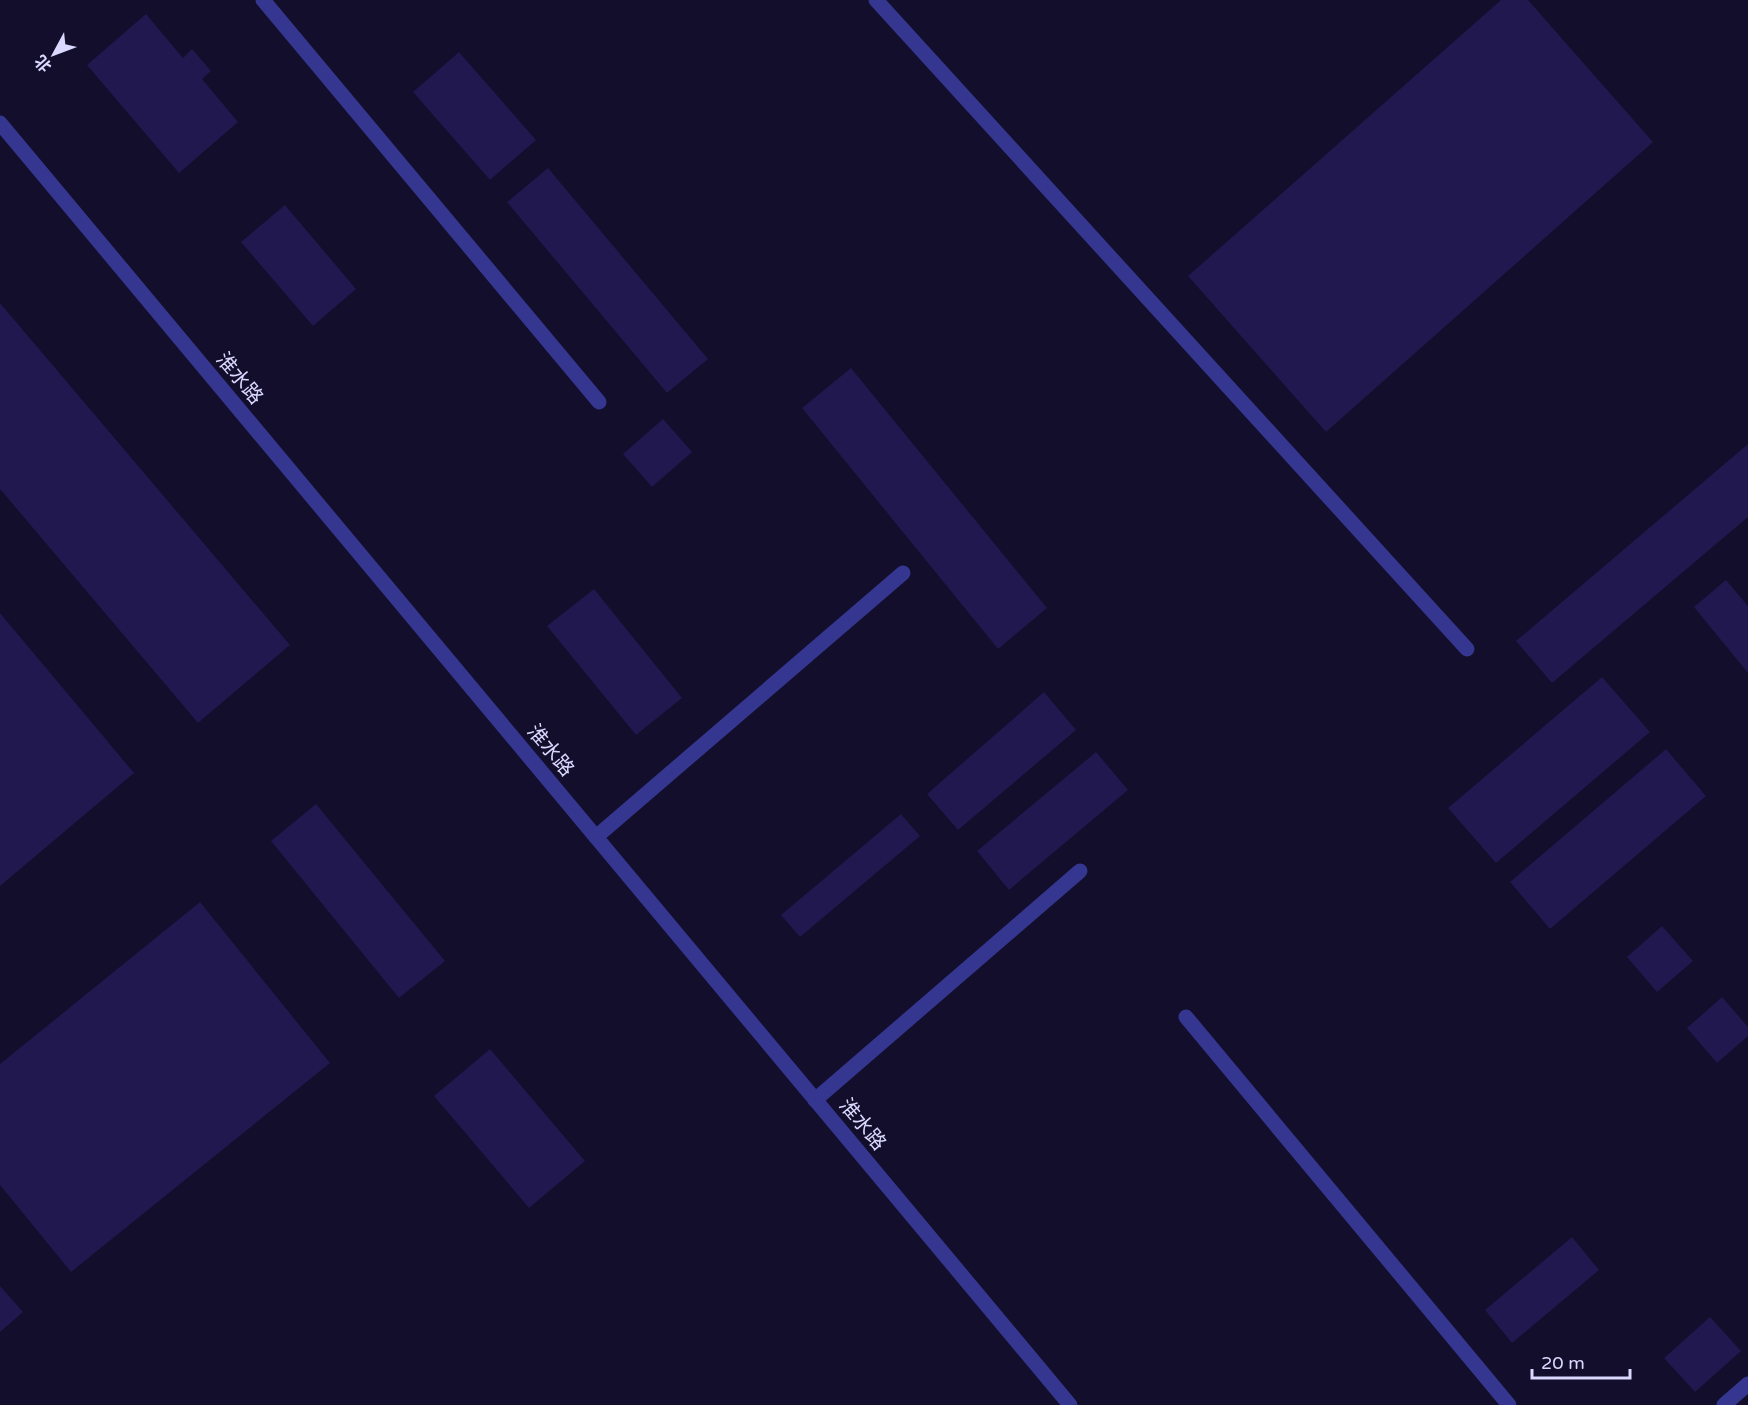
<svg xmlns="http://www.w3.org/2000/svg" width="1748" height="1405" font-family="'Varela Round','Noto Sans SC',sans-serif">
<rect width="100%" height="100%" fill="#120e2b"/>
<g fill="#20184e">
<polygon points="1501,0 1528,0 1653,142 1326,432 1188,276"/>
<polygon points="146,14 183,58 192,49 211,71 202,79 238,122 179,173 87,65"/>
<polygon points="459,52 536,140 490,180 413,92"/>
<polygon points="548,168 708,359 667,393 507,202"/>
<polygon points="285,205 356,289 313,326 241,242"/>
<polygon points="0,303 290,645 198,723 0,489"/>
<polygon points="851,368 1047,608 998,649 802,408"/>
<polygon points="663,419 692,452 652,487 623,454"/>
<polygon points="1748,444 1748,517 1552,683 1516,641"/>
<polygon points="1726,580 1748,606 1748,673 1694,607"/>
<polygon points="594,589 682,698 636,735 547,626"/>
<polygon points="0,613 134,773 0,886"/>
<polygon points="1602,677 1650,732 1496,863 1448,808"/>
<polygon points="1044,692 1076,730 958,830 927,794"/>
<polygon points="1666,749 1706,796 1550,929 1510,882"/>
<polygon points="1096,752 1128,790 1009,890 977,851"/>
<polygon points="316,804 445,961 399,998 271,841"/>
<polygon points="901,814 920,836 800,937 781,915"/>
<polygon points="200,902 330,1063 71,1272 0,1185 0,1064"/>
<polygon points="1662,926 1693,961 1657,992 1627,957"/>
<polygon points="1722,997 1748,1027 1748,1036 1717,1063 1687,1028"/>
<polygon points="490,1049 585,1161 529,1208 434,1096"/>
<polygon points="1572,1237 1599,1270 1512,1343 1485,1310"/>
<polygon points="0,1286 23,1312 0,1332"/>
<polygon points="1710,1317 1741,1351 1695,1392 1664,1358"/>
</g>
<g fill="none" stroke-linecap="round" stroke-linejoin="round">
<g stroke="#35368f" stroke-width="15">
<polyline points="263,0 599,402"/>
<polyline points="876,0 1467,649"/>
<polyline points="0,123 1070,1405"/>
<polyline points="596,837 903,573"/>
<polyline points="1186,1017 1509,1405"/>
<polyline points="815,1100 1080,871"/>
<polyline points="1724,1405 1748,1384"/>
</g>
</g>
<g text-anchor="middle" stroke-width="4.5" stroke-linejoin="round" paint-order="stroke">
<g font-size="20" fill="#dbd8ff" stroke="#120e2b">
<text transform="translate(240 378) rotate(50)" y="7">淮水路</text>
<text transform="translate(551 750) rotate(50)" y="7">淮水路</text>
<text transform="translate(863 1124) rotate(50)" y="7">淮水路</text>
</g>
</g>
<g transform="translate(54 54) rotate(229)" stroke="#120e2b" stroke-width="4.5" paint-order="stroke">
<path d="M0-4.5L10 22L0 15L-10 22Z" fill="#dbd8ff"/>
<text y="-9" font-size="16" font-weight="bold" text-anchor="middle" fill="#dbd8ff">北</text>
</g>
<path d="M1532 1369v9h98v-9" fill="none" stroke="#dbd8ff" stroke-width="3"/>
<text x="1541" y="1369" font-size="18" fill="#dbd8ff" stroke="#120e2b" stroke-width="4.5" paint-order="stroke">20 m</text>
</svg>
